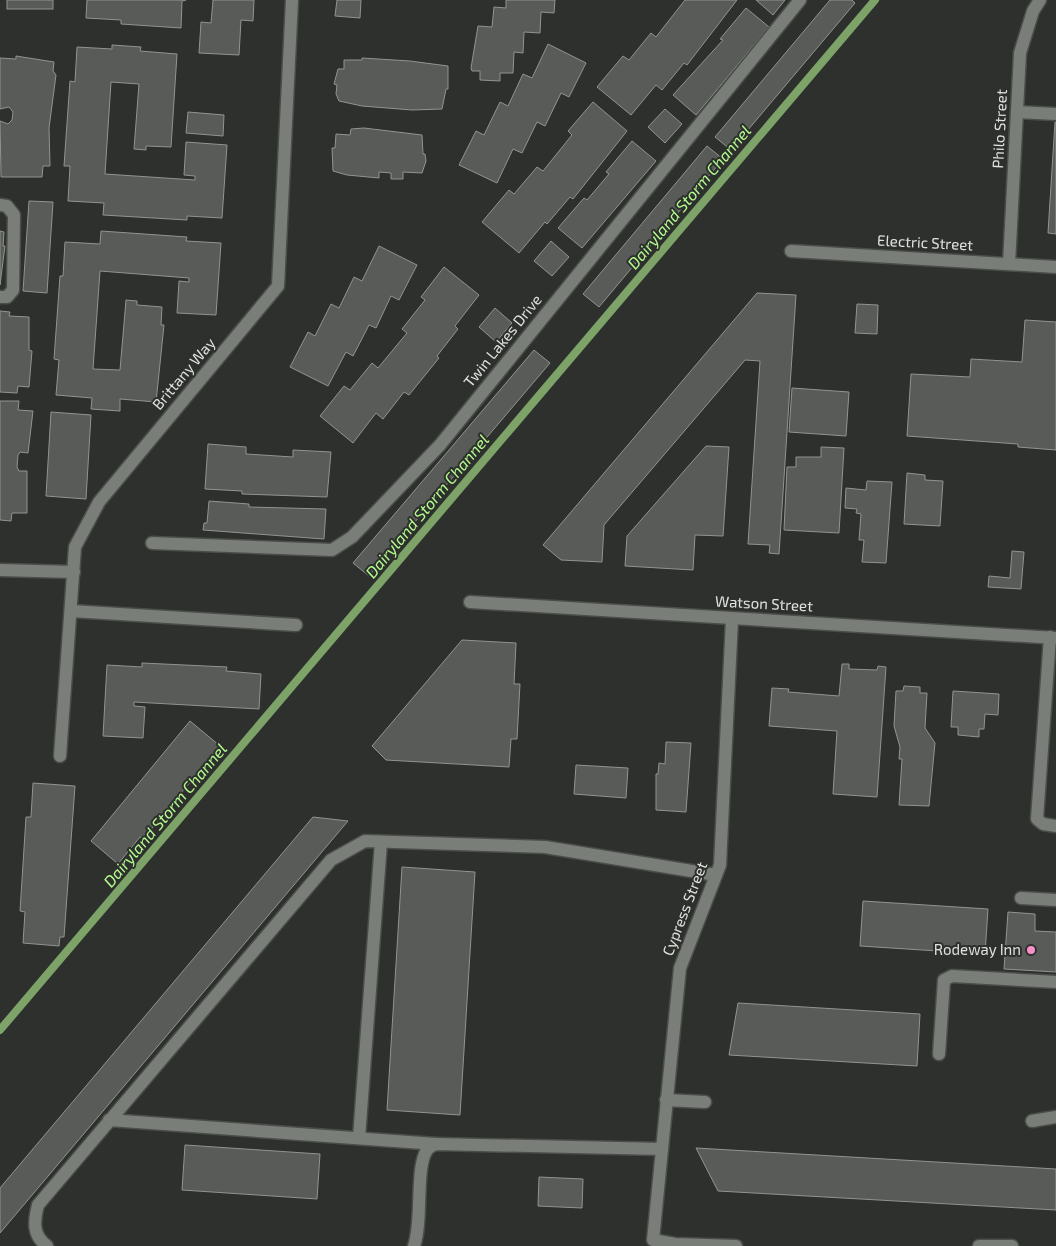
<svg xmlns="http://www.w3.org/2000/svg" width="1056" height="1246" font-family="'Exo 2',sans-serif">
<rect width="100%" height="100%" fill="#2e302d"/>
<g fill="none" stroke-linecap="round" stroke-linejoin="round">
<polyline stroke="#7da368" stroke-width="8" points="0,1030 875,0"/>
</g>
<g fill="#585b57" stroke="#91948f">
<rect x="7" y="0" width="46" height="9"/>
<polygon points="87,0 186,0 182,1 181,28 121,24 121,20 86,18"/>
<polygon points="213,0 254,0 253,21 241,20 239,55 199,53 201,22 211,23"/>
<polygon points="337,0 361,0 360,18 335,16"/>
<polygon points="506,0 555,0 554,13 541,12 540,33 524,32 523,53 514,52 513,73 500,73 500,81 480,80 480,71 472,71 471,68 478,26 492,27 494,7 506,8"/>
<polygon points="685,0 737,0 687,65 684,63 662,90 656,85 631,115 597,87 623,56 629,60 651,33 656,37"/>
<polygon points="756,0 785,0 773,15"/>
<polygon points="830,0 852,0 855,3 731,150 715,137"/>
<polygon points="746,8 769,27 696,115 673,95 723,40 720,39"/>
<polygon points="548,44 586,63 569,97 561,93 545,126 537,122 522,153 513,149 497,183 459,165 476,131 484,135 500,102 508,106 523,74 532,78"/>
<polygon points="112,45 141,47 140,51 177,54 171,147 146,146 146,150 134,149 139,84 111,82 105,174 195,180 195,176 184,175 186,142 227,145 222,218 187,216 187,220 103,215 104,203 68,201 70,166 64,166 70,81 75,82 77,47 112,49"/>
<polygon points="16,56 54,62 53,71 56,75 49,128 50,166 43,166 42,177 1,177 0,121 8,124 12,120 13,112 9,107 0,109 0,58 16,59"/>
<polygon points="362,58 410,61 448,66 448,89 446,89 442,109 412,110 362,106 339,101 336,94 337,85 334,84 338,69 344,69 344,60 362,60"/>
<polygon points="593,102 627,131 573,199 570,197 547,224 545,222 519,253 482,222 509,190 514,194 537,167 543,171 572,135 568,131"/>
<polygon points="665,109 682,124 665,143 648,127"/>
<polygon points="188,112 224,115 223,136 186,133"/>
<polygon points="1055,122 1056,122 1056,234 1048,233"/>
<polygon points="364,128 422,135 423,154 425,154 426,161 422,173 403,172 403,179 391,179 391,173 379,172 379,178 347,175 333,171 332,148 335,148 336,134 350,135 351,129"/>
<polygon points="632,141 656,161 582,248 558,228 584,198 587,200 609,174 606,172"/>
<polygon points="707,146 723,159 599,307 583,294"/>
<polygon points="29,201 53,202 47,293 23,291"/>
<polygon points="0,231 4,232 3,246 5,246 0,285"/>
<polygon points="101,231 187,237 186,241 221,243 216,315 177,313 179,281 189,282 189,278 100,271 93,369 120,370 126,300 137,301 137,305 162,307 161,325 164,325 156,402 120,399 120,411 91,409 92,398 56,395 59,360 54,359 60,276 63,276 65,242 100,244"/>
<polygon points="551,241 569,257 552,276 534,261"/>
<polygon points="379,246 417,265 399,300 391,296 376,328 369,325 353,356 346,352 328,386 290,367 308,332 315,336 331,304 339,308 354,277 362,281"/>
<polygon points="444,267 479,295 455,326 458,329 437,356 439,358 409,395 404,392 383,419 376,413 353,443 320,416 344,386 350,390 372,363 378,368 407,333 402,329 425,300 421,297"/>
<polygon points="757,293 796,295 779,554 769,553 770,545 748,544 760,361 745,360 604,525 602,562 561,560 543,545"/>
<polygon points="857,304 878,305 877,334 855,333"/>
<polygon points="495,308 512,323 496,342 479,327"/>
<polygon points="0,311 10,312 9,316 29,317 29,350 32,351 29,387 18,386 17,393 0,392"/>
<polygon points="1025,320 1056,322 1056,450 1018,447 1018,444 907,436 911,374 970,377 971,359 1022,362"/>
<polygon points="534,350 550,363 369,576 353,563"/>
<polygon points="792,388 849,392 846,436 789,432"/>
<polygon points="0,401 19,401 18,410 33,411 28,453 20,452 18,455 17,467 19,471 27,471 27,513 12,513 11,521 0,520"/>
<polygon points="51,412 91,415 86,499 46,496"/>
<polygon points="208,444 246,447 246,454 293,457 293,450 331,452 327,497 242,494 242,491 205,489"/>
<polygon points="706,446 729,447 723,536 695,535 693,570 625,566 627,536"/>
<polygon points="821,447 844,448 839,533 784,530 787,467 796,467 796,457 821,457"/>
<polygon points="907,473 925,475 925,480 943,481 940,526 904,524"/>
<polygon points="867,481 892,482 886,563 862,562 864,540 859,540 861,514 856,513 857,509 845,508 846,488 866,490"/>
<polygon points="209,501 249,504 249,507 326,509 324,539 203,530 204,523 207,523"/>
<polygon points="1012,551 1024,552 1021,589 988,587 989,576 1010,578"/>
<polygon points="462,640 516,643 514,684 520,684 517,739 511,739 509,767 386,760 372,746"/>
<polygon points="142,663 227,667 226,671 261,674 259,709 134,702 134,706 145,707 143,738 103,736 107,665 142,667"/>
<polygon points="842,664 849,664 849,669 877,670 878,666 886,667 877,797 833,794 837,731 769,726 772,688 789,689 788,692 839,696"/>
<polygon points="904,686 920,687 920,693 927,693 925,728 935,743 929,806 899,805 902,759 899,759 900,747 894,726 896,691 903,691"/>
<polygon points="953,691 999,694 998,715 985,714 984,729 979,729 979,737 958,735 958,727 951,727"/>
<polygon points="190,721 220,746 143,839 140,837 118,864 91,841"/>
<polygon points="666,742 691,743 686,812 656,810 656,774 658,774 659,763 665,764"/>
<polygon points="576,765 628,768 626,798 574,794"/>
<polygon points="33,783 75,786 64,937 60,937 59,946 23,943 25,912 20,911 26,817 31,817"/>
<polygon points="313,817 348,821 0,1233 0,1188"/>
<polygon points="402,867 475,872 460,1115 387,1110"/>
<polygon points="863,901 988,909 985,954 860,946"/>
<polygon points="1008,912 1035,914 1035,931 1056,932 1056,972 1004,969"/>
<polygon points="738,1003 920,1014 917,1066 729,1055"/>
<polygon points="185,1145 320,1154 317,1199 182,1190"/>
<polygon points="696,1148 1056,1169 1056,1210 718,1191"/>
<polygon points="539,1177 583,1179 582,1208 538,1206"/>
</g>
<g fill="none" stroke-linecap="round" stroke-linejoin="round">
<defs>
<g id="minor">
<polyline points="1017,112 1056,114"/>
<polyline points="0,205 7,206 14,215 13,290 7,297 0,297"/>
<polyline points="791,251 1056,267"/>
<polyline points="1009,264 1020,53 1033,11 1040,0"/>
<polyline points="152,543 332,550 352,537 440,445 800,0"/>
<polyline points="0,570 74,572"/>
<polyline points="470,602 1056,638"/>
<polyline points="71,611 296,625"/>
<polyline points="732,619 720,865 680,968 653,1240 675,1244 736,1246"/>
<polyline points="1050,637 1037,819 1043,824 1056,826"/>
<polyline points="60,756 75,547 99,502 278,286 292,0"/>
<polyline points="1021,898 1056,900"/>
<polyline points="939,1054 944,980 952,976 1056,982"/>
<polyline points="666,1100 705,1102"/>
<polyline points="109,1120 436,1144"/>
<polyline points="1032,1121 1056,1117"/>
<polyline points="359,1138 381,842"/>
<path d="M47 1246C32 1235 34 1221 38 1205L331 860 365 841 545 847 716 875"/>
<path d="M414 1246C423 1221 415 1167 427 1150 429 1147 433 1145 436 1144L662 1149"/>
<polyline points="979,1246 1012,1246"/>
</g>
</defs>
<use href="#minor" stroke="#4b4d4a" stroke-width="15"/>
<use href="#minor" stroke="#7a7e79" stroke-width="12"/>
</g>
<circle fill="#f890cb" stroke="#2e302d" stroke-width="2" cx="1031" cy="950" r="5"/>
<g text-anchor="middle" stroke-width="4" stroke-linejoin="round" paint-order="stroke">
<g font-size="15" fill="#e0e2df" stroke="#2e302d">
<text transform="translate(1000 129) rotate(-87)" y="5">Philo Street</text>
<text transform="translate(925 243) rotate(3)" y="5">Electric Street</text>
<text transform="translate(503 341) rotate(-51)" y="5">Twin Lakes Drive</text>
<text transform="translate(184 374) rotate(-50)" y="5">Brittany Way</text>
<text transform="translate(764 604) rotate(3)" y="5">Watson Street</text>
<text transform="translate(685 909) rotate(-69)" y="5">Cypress Street</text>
</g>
<g font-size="15" fill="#e0e2df" stroke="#2e302d" text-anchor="end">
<text x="1021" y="955">Rodeway Inn</text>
</g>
<g font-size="16" font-style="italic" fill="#b3fc8e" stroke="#2e302d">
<text transform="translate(689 197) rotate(-50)" y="6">Dairyland Storm Channel</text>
<text transform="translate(427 506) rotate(-50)" y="6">Dairyland Storm Channel</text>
<text transform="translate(165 815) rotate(-50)" y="6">Dairyland Storm Channel</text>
</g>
</g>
</svg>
